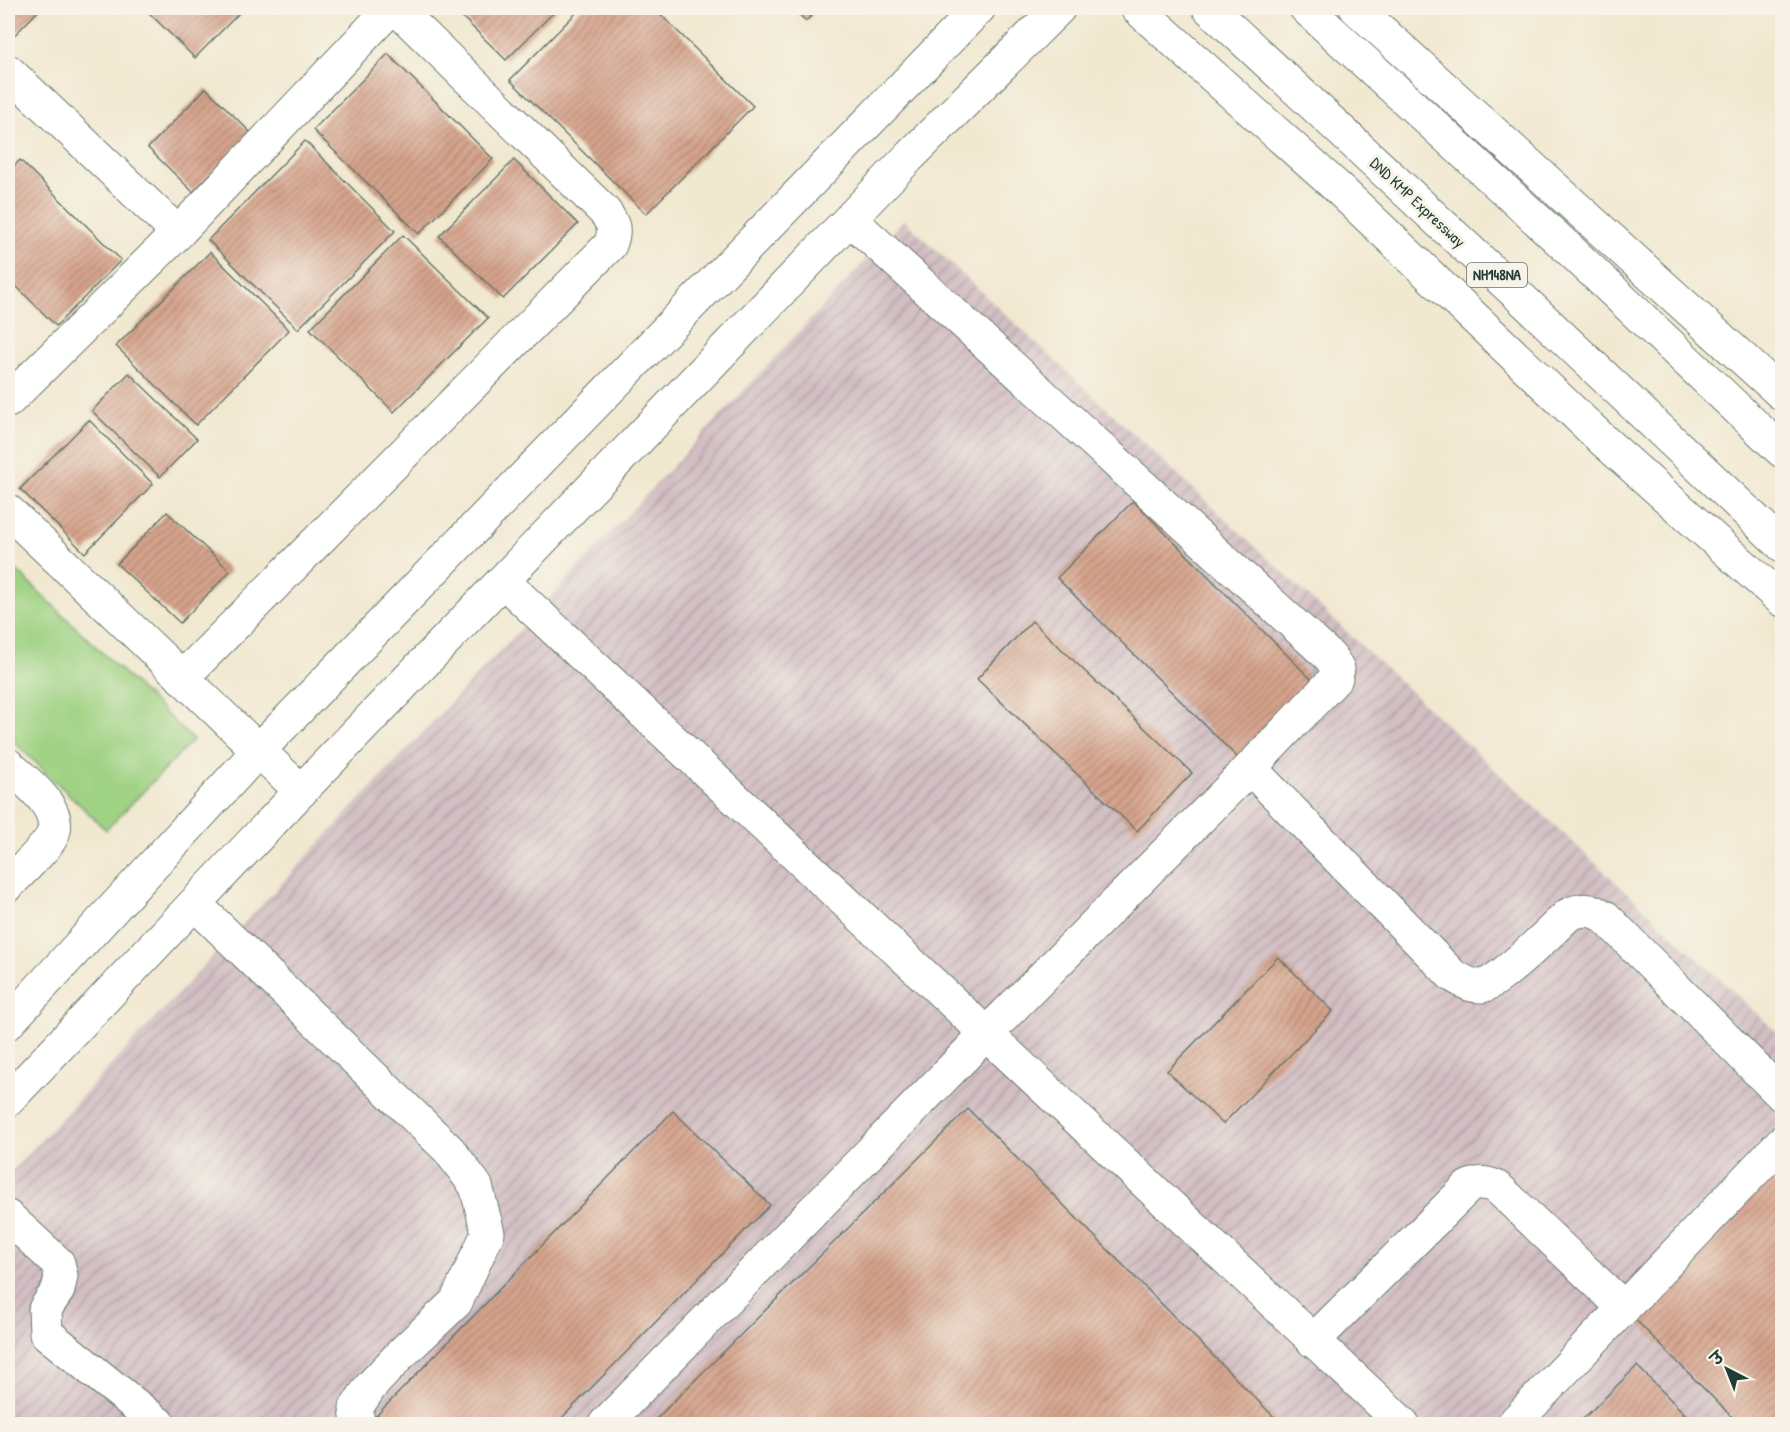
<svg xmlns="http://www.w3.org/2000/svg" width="1790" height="1432" font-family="'Patrick Hand','Playpen Sans Deva',sans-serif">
<defs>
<pattern id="industrial-furrows" width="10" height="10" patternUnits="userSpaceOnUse" patternTransform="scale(1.5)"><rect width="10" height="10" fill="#d2bec3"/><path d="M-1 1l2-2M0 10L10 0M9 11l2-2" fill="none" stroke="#aa9c9f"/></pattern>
<pattern id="building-hatch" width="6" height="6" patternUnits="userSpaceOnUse" patternTransform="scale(1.5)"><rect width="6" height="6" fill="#d6a38c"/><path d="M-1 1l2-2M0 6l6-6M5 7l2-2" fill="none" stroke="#ad8673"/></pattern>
</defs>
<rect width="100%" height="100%" fill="#f7f3e8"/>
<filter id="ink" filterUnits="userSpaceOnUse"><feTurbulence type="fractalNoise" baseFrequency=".0167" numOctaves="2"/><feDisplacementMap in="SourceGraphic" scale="12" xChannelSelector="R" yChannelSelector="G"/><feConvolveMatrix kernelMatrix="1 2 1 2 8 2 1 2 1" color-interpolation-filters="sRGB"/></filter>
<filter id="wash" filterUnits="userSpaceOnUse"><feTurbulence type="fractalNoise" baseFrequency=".008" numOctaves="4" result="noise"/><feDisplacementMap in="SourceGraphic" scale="24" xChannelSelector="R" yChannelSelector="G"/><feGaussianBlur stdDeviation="1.35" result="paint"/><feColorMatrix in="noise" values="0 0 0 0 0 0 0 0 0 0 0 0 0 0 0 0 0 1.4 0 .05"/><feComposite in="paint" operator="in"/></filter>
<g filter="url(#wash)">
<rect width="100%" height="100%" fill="#f1e8d0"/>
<polygon fill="url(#industrial-furrows)" points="904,220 1782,1037 1782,1424 8,1424 8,1175"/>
<polygon fill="#9fd283" stroke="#5f885c" stroke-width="1.5" points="8,562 193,740 106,830 8,736"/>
<g id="blocks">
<g fill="url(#building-hatch)">
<polygon points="8,8 41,8 8,42"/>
<polygon points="144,8 244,8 195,58"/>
<polygon points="453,8 558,8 506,60"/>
<polygon points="581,8 654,8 753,106 646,214 510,80"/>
<polygon points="792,8 819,8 806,21"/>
<polygon points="388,54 493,159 419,234 313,130"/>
<polygon points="206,88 251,133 193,192 148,148"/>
<polygon points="305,141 395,231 298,329 208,240"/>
<polygon points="20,160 121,260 56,326 8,278 8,172"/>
<polygon points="514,160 578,224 503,299 439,236"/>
<polygon points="403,235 488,318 394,412 310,329"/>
<polygon points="210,252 289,330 196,425 116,346"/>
<polygon points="129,373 197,439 160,477 92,411"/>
<polygon points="89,420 153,484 85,553 20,489"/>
<polygon points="1133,501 1315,683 1239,759 1057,578"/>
<polygon points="167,512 230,571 180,623 117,564"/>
<polygon points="1032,621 1192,773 1137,831 977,679"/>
<polygon points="1278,957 1333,1011 1223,1124 1167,1071"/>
<polygon points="968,1109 1281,1424 651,1424"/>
<polygon points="673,1111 770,1205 556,1424 381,1424 374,1418"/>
<polygon points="1782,1151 1782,1424 1739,1424 1624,1308"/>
<polygon points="1637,1366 1695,1424 1578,1424"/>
</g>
</g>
</g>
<g filter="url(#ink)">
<use href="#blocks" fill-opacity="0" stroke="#68796b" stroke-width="1.5"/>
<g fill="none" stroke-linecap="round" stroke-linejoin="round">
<defs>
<g id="minor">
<polyline points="1137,8 1339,189 1605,442 1782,600"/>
<polyline points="1356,8 1782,394"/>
<polyline points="8,71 178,233"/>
<polyline points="8,401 178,233 391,8"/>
<polyline points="8,511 301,791"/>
<polyline points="504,582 1403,1424"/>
<path d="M182 678 610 245C616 230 614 224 604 211L396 8"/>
<path d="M8 765C25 781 65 809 52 836 47 847 17 875 8 885"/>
<path d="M1250 768 1452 975C1462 981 1471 987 1482 986 1497 985 1554 928 1568 915 1582 908 1592 909 1605 917L1782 1095"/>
<polyline points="195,904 449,1150 476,1186 488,1233 456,1302 402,1353 370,1387 356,1408 358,1424"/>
<polyline points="8,1217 58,1263 61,1276 58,1290 45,1309 46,1333 159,1424"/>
<path d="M1313 1341 1468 1187C1480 1182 1487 1182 1498 1188L1624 1308"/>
<polyline points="605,1424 986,1034 1250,768 1336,678 1338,669 1330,657 850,219"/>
<polyline points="1513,1424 1782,1142"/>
</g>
<g id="major">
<polyline points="8,1023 258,751 979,8"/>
<polyline points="8,1100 301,791 909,157 1059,8"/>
</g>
<g id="highway">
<polyline points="1209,8 1521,298 1782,545"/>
<polyline points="1306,8 1570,250 1782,451"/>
</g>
</defs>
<use href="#minor" stroke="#68796b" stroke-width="35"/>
<use href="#major" stroke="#68796b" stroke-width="35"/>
<use href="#highway" stroke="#68796b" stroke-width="35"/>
<use href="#minor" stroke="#fff" stroke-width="33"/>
<use href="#major" stroke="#fff" stroke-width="33"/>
<use href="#highway" stroke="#fff" stroke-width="33"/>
</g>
</g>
<g text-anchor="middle" stroke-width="6" stroke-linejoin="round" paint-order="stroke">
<rect fill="#f7f3e8" stroke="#60746a" stroke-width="1.5" x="1467" y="263" width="60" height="24" rx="4.5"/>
<g font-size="15" font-weight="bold" fill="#1f3d34">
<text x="1497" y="280">NH148NA</text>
</g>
<g font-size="16" fill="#1f3d34" stroke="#f7f3e8">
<text transform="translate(1418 202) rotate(43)" y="6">DND KMP Expressway</text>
</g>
</g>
<rect width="1790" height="1432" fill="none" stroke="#f7f3e8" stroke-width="30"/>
<g transform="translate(1727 1369) rotate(318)" stroke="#f7f3e8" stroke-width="4.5" paint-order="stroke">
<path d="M0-4.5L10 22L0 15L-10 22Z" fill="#1f3d34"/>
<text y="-9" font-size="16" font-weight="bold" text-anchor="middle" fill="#1f3d34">उ</text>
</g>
</svg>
